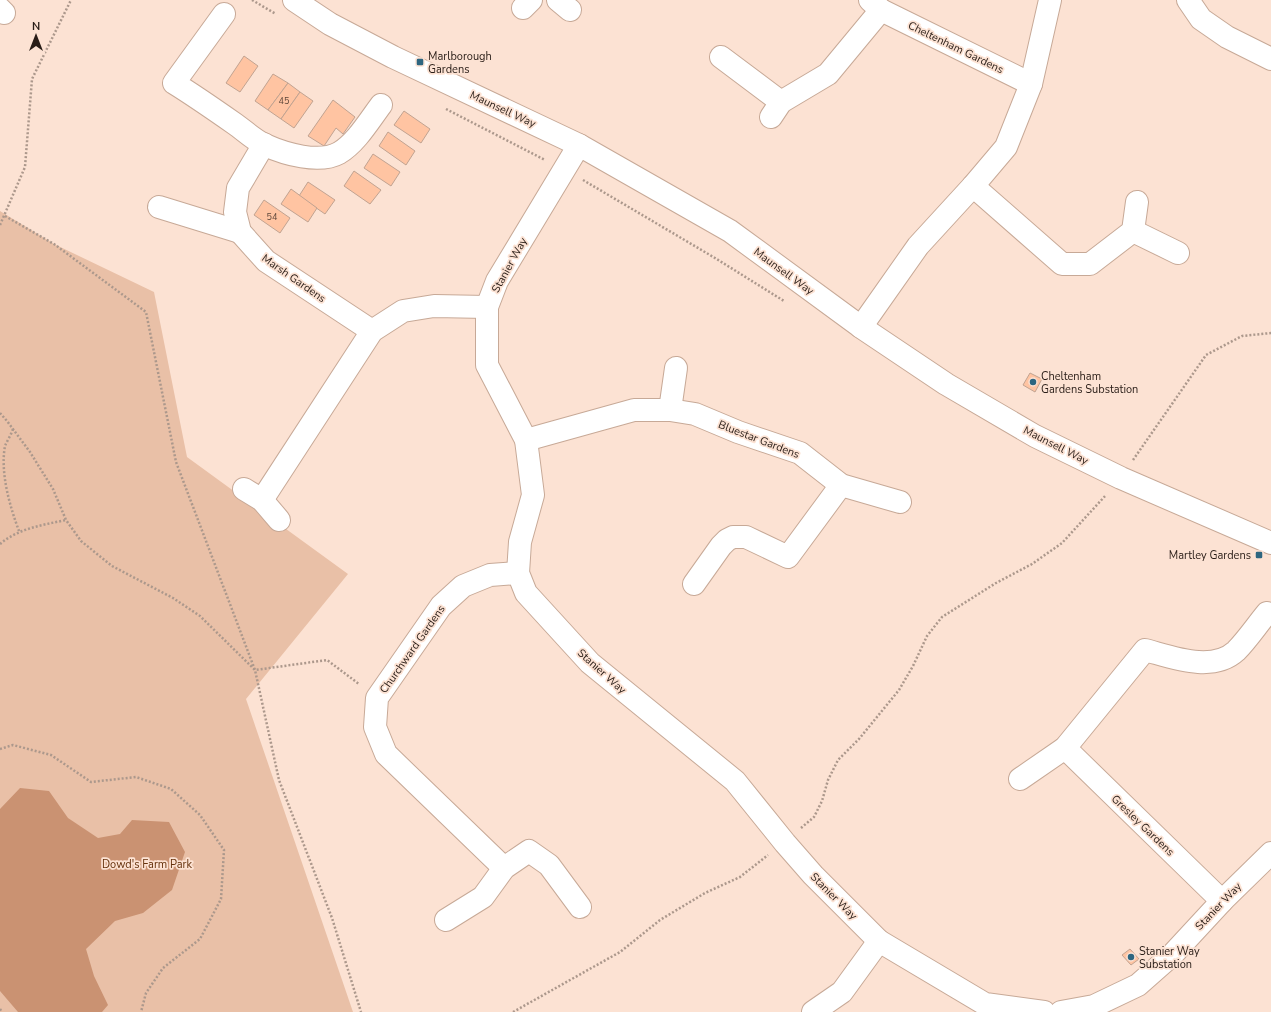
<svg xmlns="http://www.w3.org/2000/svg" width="1271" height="1012" font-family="'Nunito Sans',sans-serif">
<rect width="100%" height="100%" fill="#fce2d3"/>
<polygon fill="#e9c0a7" points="0,211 54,244 154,292 187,457 348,574 246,699 353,1012 0,1012"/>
<polygon fill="#ca9272" points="20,788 49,791 68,818 98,838 120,834 132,820 169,822 185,852 172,890 143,913 115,921 86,949 94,976 108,1005 102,1012 18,1012 0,991 0,809"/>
<g fill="#ffc4a2" stroke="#c1a391">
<polygon points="244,56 258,66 240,92 226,83"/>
<polygon points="273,74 288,83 268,110 255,101"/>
<polygon points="288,83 300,92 281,119 268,110"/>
<polygon points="300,92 313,101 294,128 281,119"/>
<polygon points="333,100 355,117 343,134 336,128 324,146 308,136"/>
<polygon points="404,111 430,129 421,143 394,125"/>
<polygon points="388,132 415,151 406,165 379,146"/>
<polygon points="373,154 400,172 391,186 364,168"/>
<polygon points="354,171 381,190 370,204 344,186"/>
<polygon points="308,182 335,200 325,214 299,196"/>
<polygon points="291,189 317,208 308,222 281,204"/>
<polygon points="264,200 290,218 280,233 254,215"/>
<polygon points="1030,373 1042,379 1035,392 1023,385"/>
<polygon points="1130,949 1139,959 1131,965 1122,955"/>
</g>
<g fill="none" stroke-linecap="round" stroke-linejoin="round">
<defs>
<g id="minor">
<polyline points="294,0 330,24 393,57 579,145 730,231 861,327 946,384 1035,436 1121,478 1271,543"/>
<polyline points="558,0 570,10"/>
<polyline points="870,0 881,10 1031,84"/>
<polyline points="1188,0 1201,19 1227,37 1271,59"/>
<polyline points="523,8 531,0"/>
<polyline points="0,9 4,13"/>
<path d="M224 14 174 83C195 96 215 110 235 124 245 131 254 140 265 145 285 154 319 164 339 153 356 143 369 121 381 105"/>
<polyline points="721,57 781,102"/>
<polyline points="771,117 781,102 828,74 881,10"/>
<polyline points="264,144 238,188 235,212 240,232 266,261 372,331"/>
<polyline points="579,145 497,281 487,307 487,365 526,440 533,495 520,542 518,573 526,593 590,663 735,781 785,843 813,875 879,941 985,1004 1044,1012"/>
<polyline points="973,186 1062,264 1090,264 1133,231 1137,202"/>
<polyline points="159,207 240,232"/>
<polyline points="1133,231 1178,253"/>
<polyline points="861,327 918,246 973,186 1006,147 1031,84 1050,0"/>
<polyline points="670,410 676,368"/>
<polyline points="526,440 634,410 670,410 695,414 738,432 800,453 841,485 900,502"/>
<polyline points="244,489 262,500 279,520"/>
<polyline points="262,500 372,331 403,311 434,306 487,307"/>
<polyline points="694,584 721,546 727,540 733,537 746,537 788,557 841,485"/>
<polyline points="1065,748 1222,901"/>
<path d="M1020 779 1065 748 1145 650C1172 657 1212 673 1236 651 1247 640 1257 625 1267 613"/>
<polyline points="504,868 386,754 375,727 377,698 441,606 463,586 490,575 518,573"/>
<polyline points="446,920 483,897 504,868 529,851 549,865 580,907"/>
<polyline points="813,1012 842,992 879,941"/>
<polyline points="1061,1012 1094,1006 1138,985 1172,955 1222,901 1271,853"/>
</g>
</defs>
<use href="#minor" stroke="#c7a997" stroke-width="24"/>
<g stroke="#ac988c" stroke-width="2.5" stroke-dasharray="2 2" stroke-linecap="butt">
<polyline points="252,0 276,14"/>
<polyline points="446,109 545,160"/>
<polyline points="583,180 715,258 784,301"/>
<polyline points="5,216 54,244 146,312 176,462 255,670 327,660 359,684"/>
<polyline points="0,225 25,167 32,79 71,0"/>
<polyline points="0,413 7,421 30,452 53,489 66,520 81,541 112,566 173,598 200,616 255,670 279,780 332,918 361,1012"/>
<path d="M13 429C11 435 7 441 5 446 0 473 10 507 19 531"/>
<polyline points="1133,460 1206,355 1242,336 1271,333"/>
<path d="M0 544C19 528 43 525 66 520"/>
<polyline points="0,749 13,745 51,755 91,782 136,777 171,789 200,815 224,850 221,899 200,939 163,968 146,993 141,1012"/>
<polyline points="801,828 814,817 822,801 828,780 838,760 859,739 899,690 913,666 927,636 942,617 996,583 1032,564 1062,543 1106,495"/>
<polyline points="0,1009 2,1012"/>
<polyline points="513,1012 620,952 660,920 705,893 740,877 768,855"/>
</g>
<use href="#minor" stroke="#fff" stroke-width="22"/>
</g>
<g fill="#2e6680" stroke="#fce2d3" stroke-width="1.5">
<rect x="416" y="58" width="8" height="8" rx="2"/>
<circle cx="1033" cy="382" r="4"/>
<rect x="1255" y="551" width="8" height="8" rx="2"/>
<circle cx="1131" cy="957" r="4"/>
</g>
<g text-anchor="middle" stroke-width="3.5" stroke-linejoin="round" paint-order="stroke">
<g font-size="9" fill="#5e473a">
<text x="284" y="104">45</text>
<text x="272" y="220">54</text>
</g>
<g font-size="11" fill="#291d17" stroke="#fce2d3">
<text transform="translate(956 47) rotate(26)" y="4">Cheltenham Gardens</text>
<text transform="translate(503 109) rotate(25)" y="4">Maunsell Way</text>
<text transform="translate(509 265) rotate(-61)" y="4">Stanier Way</text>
<text transform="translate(784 271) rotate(36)" y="4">Maunsell Way</text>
<text transform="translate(294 278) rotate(35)" y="4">Marsh Gardens</text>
<text transform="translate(759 439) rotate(21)" y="4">Bluestar Gardens</text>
<text transform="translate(1056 445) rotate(27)" y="4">Maunsell Way</text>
<text transform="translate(412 649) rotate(-55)" y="4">Churchward Gardens</text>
<text transform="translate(602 671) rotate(42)" y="4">Stanier Way</text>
<text transform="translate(1143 825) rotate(44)" y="4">Gresley Gardens</text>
<text transform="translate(834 896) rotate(45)" y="4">Stanier Way</text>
<text transform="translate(1218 906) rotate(-46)" y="4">Stanier Way</text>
</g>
<g font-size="11" fill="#291d17" stroke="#fce2d3" text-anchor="start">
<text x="428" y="60">Marlborough<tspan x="428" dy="13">Gardens</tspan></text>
<text x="1041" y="380">Cheltenham<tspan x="1041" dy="13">Gardens Substation</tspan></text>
<text x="1251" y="559" text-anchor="end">Martley Gardens</text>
<text x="1139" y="955">Stanier Way<tspan x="1139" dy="13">Substation</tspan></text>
</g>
<g font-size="11" fill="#65310b" stroke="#fce2d3">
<text x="147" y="868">Dowd's Farm Park</text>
</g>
</g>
<g transform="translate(36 36)" stroke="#fce2d3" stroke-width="3" paint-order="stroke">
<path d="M0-3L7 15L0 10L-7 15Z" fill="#291d17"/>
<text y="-6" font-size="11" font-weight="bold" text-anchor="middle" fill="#291d17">N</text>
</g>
</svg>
